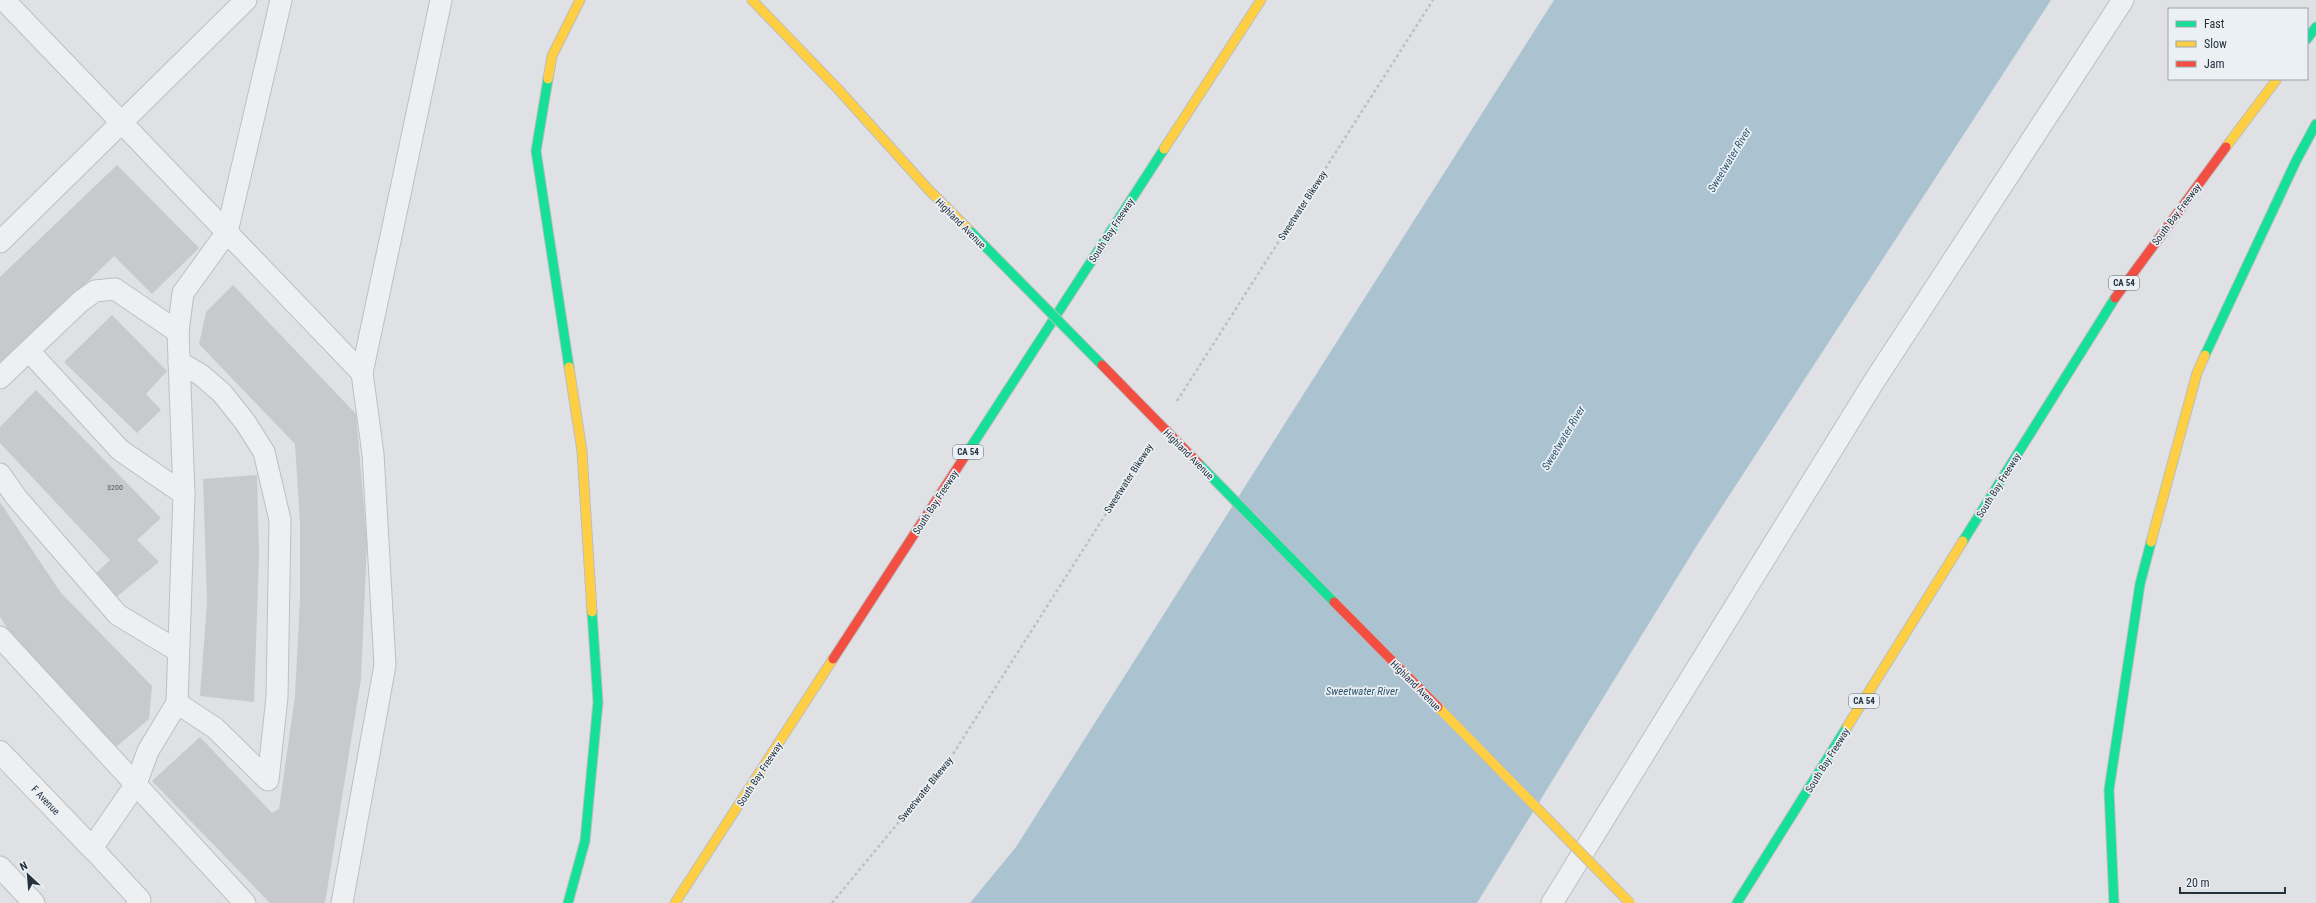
<svg xmlns="http://www.w3.org/2000/svg" width="2316" height="903" font-family="'Roboto Condensed',sans-serif">
<rect width="100%" height="100%" fill="#dfe1e4"/>
<polygon fill="#abc2d1" points="1554,0 2051,0 1699,542 1477,903 970,903 1016,847"/>
<g fill="#c7c9cc">
<polygon points="117,165 199,248 152,294 114,256 0,367 0,277"/>
<polygon points="233,285 356,414 367,542 361,679 325,903 270,903 152,781 200,737 272,813 279,809 295,696 300,599 300,522 295,444 199,344 206,312"/>
<polygon points="112,315 167,371 146,394 161,410 137,433 64,362"/>
<polygon points="36,390 161,518 137,540 159,562 114,599 93,576 110,560 0,443 0,427"/>
<polygon points="257,475 259,555 254,702 200,696 207,603 203,479"/>
<polygon points="0,502 61,593 152,686 149,719 116,747 11,634 0,617"/>
</g>
<g fill="none" stroke-linecap="round" stroke-linejoin="round">
<defs>
<g id="lane">
<polyline points="4,0 362,373 441,0"/>
<polyline points="0,242 246,0"/>
<polyline points="29,351 120,450 184,494"/>
<polyline points="0,378 81,301 95,291 115,289 178,332"/>
<polyline points="0,474 16,497 118,615 178,651"/>
<polyline points="0,637 245,903"/>
<polyline points="177,703 215,728 268,780 277,697 280,520 264,452 245,422 222,393 201,375 179,362"/>
<polyline points="0,867 34,903"/>
<polyline points="137,903 140,900 92,848 136,784 148,751 177,703 184,494 178,332 183,293 227,232 281,0"/>
<polyline points="342,903 385,665 373,454 362,373"/>
<polyline points="1552,903 1873,383 2123,0"/>
</g>
<polyline id="street" points="0,752 92,848"/>
<g id="fast">
<polyline points="2307,39 2316,27"/>
<polyline points="548,79 536,151 569,367"/>
<polyline points="2205,355 2296,161 2316,124"/>
<polyline points="967,453 1164,149"/>
<polyline points="1963,541 2115,298"/>
<polyline points="568,903 585,841 598,702 592,612"/>
<polyline points="1737,903 1847,727"/>
<polyline points="2114,903 2109,790 2140,584 2151,542"/>
</g>
<g id="slow">
<polyline points="752,0 838,89 928,189 971,232"/>
<polyline points="548,79 552,56 580,0"/>
<polyline points="2226,147 2277,79"/>
<polyline points="1164,149 1261,0"/>
<polyline points="569,367 582,451 592,612"/>
<polyline points="2151,542 2197,373 2205,355"/>
<polyline points="1847,727 1963,541"/>
<polyline points="675,903 833,659"/>
</g>
<g id="jam">
<polyline points="2115,298 2226,147"/>
<polyline points="833,659 967,453"/>
</g>
</defs>
<use href="#lane" stroke="#bdbfc2" stroke-width="23"/>
<use href="#street" stroke="#bdbfc2" stroke-width="24"/>
<use href="#fast" stroke="#bbbec2" stroke-width="11"/>
<use href="#slow" stroke="#bbbec2" stroke-width="11"/>
<use href="#jam" stroke="#bbbec2" stroke-width="11"/>
<g stroke="#bdc1c4" stroke-width="2.5" stroke-dasharray="3 3" stroke-linecap="butt">
<polyline points="1177,401 1433,0"/>
<polyline points="832,903 946,765 1146,451"/>
</g>
<use href="#lane" stroke="#edeff1" stroke-width="21"/>
<use href="#street" stroke="#edeff1" stroke-width="22"/>
<use href="#fast" stroke="#16e098" stroke-width="9"/>
<use href="#slow" stroke="#ffcf43" stroke-width="9"/>
<use href="#jam" stroke="#f24e42" stroke-width="9"/>
<defs>
<g id="fast-bridge">
<polyline points="971,232 1102,365"/>
<polyline points="1198,463 1334,602"/>
</g>
<polyline id="slow-bridge" points="1438,707 1630,903"/>
<g id="jam-bridge">
<polyline points="1102,365 1198,463"/>
<polyline points="1334,602 1438,707"/>
</g>
</defs>
<use href="#fast-bridge" stroke="#bbbec2" stroke-width="11" stroke-linecap="butt"/>
<use href="#slow-bridge" stroke="#bbbec2" stroke-width="11" stroke-linecap="butt"/>
<use href="#jam-bridge" stroke="#bbbec2" stroke-width="11" stroke-linecap="butt"/>
<use href="#fast-bridge" stroke="#16e098" stroke-width="9"/>
<use href="#slow-bridge" stroke="#ffcf43" stroke-width="9"/>
<use href="#jam-bridge" stroke="#f24e42" stroke-width="9"/>
</g>
<g text-anchor="middle" stroke-width="3.5" stroke-linejoin="round" paint-order="stroke">
<g font-size="8" fill="#4e5862">
<text x="115" y="490">3200</text>
</g>
<g fill="#ebf0f4" stroke="#606a74" stroke-width="1">
<rect x="2109" y="276" width="30" height="14" rx="3"/>
<rect x="953" y="445" width="30" height="14" rx="3"/>
<rect x="1849" y="694" width="30" height="14" rx="3"/>
</g>
<g font-size="9" font-weight="bold" fill="#25313d">
<text x="2124" y="286">CA 54</text>
<text x="968" y="455">CA 54</text>
<text x="1864" y="704">CA 54</text>
</g>
<g font-size="10" fill="#25313d" stroke="#ebf0f4">
<text transform="translate(1302 205) rotate(-57)" y="4">Sweetwater Bikeway</text>
<text transform="translate(2176 214) rotate(-53)" y="4">South Bay Freeway</text>
<text transform="translate(961 223) rotate(45)" y="4">Highland Avenue</text>
<text transform="translate(1111 230) rotate(-57)" y="4">South Bay Freeway</text>
<text transform="translate(1189 454) rotate(45)" y="4">Highland Avenue</text>
<text transform="translate(1128 478) rotate(-57)" y="4">Sweetwater Bikeway</text>
<text transform="translate(1998 485) rotate(-58)" y="4">South Bay Freeway</text>
<text transform="translate(935 502) rotate(-57)" y="4">South Bay Freeway</text>
<text transform="translate(1416 685) rotate(45)" y="4">Highland Avenue</text>
<text transform="translate(1827 760) rotate(-58)" y="4">South Bay Freeway</text>
<text transform="translate(759 774) rotate(-57)" y="4">South Bay Freeway</text>
<text transform="translate(925 789) rotate(-51)" y="4">Sweetwater Bikeway</text>
<text transform="translate(46 800) rotate(46)" y="4">F Avenue</text>
</g>
<g font-size="11" font-style="italic" fill="#2e5672" stroke="#ebf0f4">
<text transform="translate(1729 160) rotate(-59)" y="4">Sweetwater River</text>
<text transform="translate(1563 438) rotate(-59)" y="4">Sweetwater River</text>
<text x="1362" y="695">Sweetwater River</text>
</g>
</g>
<rect x="2168" y="8" width="140" height="72" fill="#ebf0f4" stroke="#9ca4ab"/>
<rect x="2176" y="21" width="20" height="6" fill="#16e098" stroke="#9ca4ab"/>
<text x="2204" y="28" font-size="12" fill="#25313d">Fast</text>
<rect x="2176" y="41" width="20" height="6" fill="#ffcf43" stroke="#9ca4ab"/>
<text x="2204" y="48" font-size="12" fill="#25313d">Slow</text>
<rect x="2176" y="61" width="20" height="6" fill="#f24e42" stroke="#9ca4ab"/>
<text x="2204" y="68" font-size="12" fill="#25313d">Jam</text>
<g transform="translate(28 875) rotate(334)" stroke="#ebf0f4" stroke-width="3" paint-order="stroke">
<path d="M0-3L7 15L0 10L-7 15Z" fill="#25313d"/>
<text y="-6" font-size="11" font-weight="bold" text-anchor="middle" fill="#25313d">N</text>
</g>
<path d="M2180 887v6h105v-6" fill="none" stroke="#25313d" stroke-width="2"/>
<text x="2186" y="887" font-size="12" fill="#25313d" stroke="#ebf0f4" stroke-width="3" paint-order="stroke">20 m</text>
</svg>
